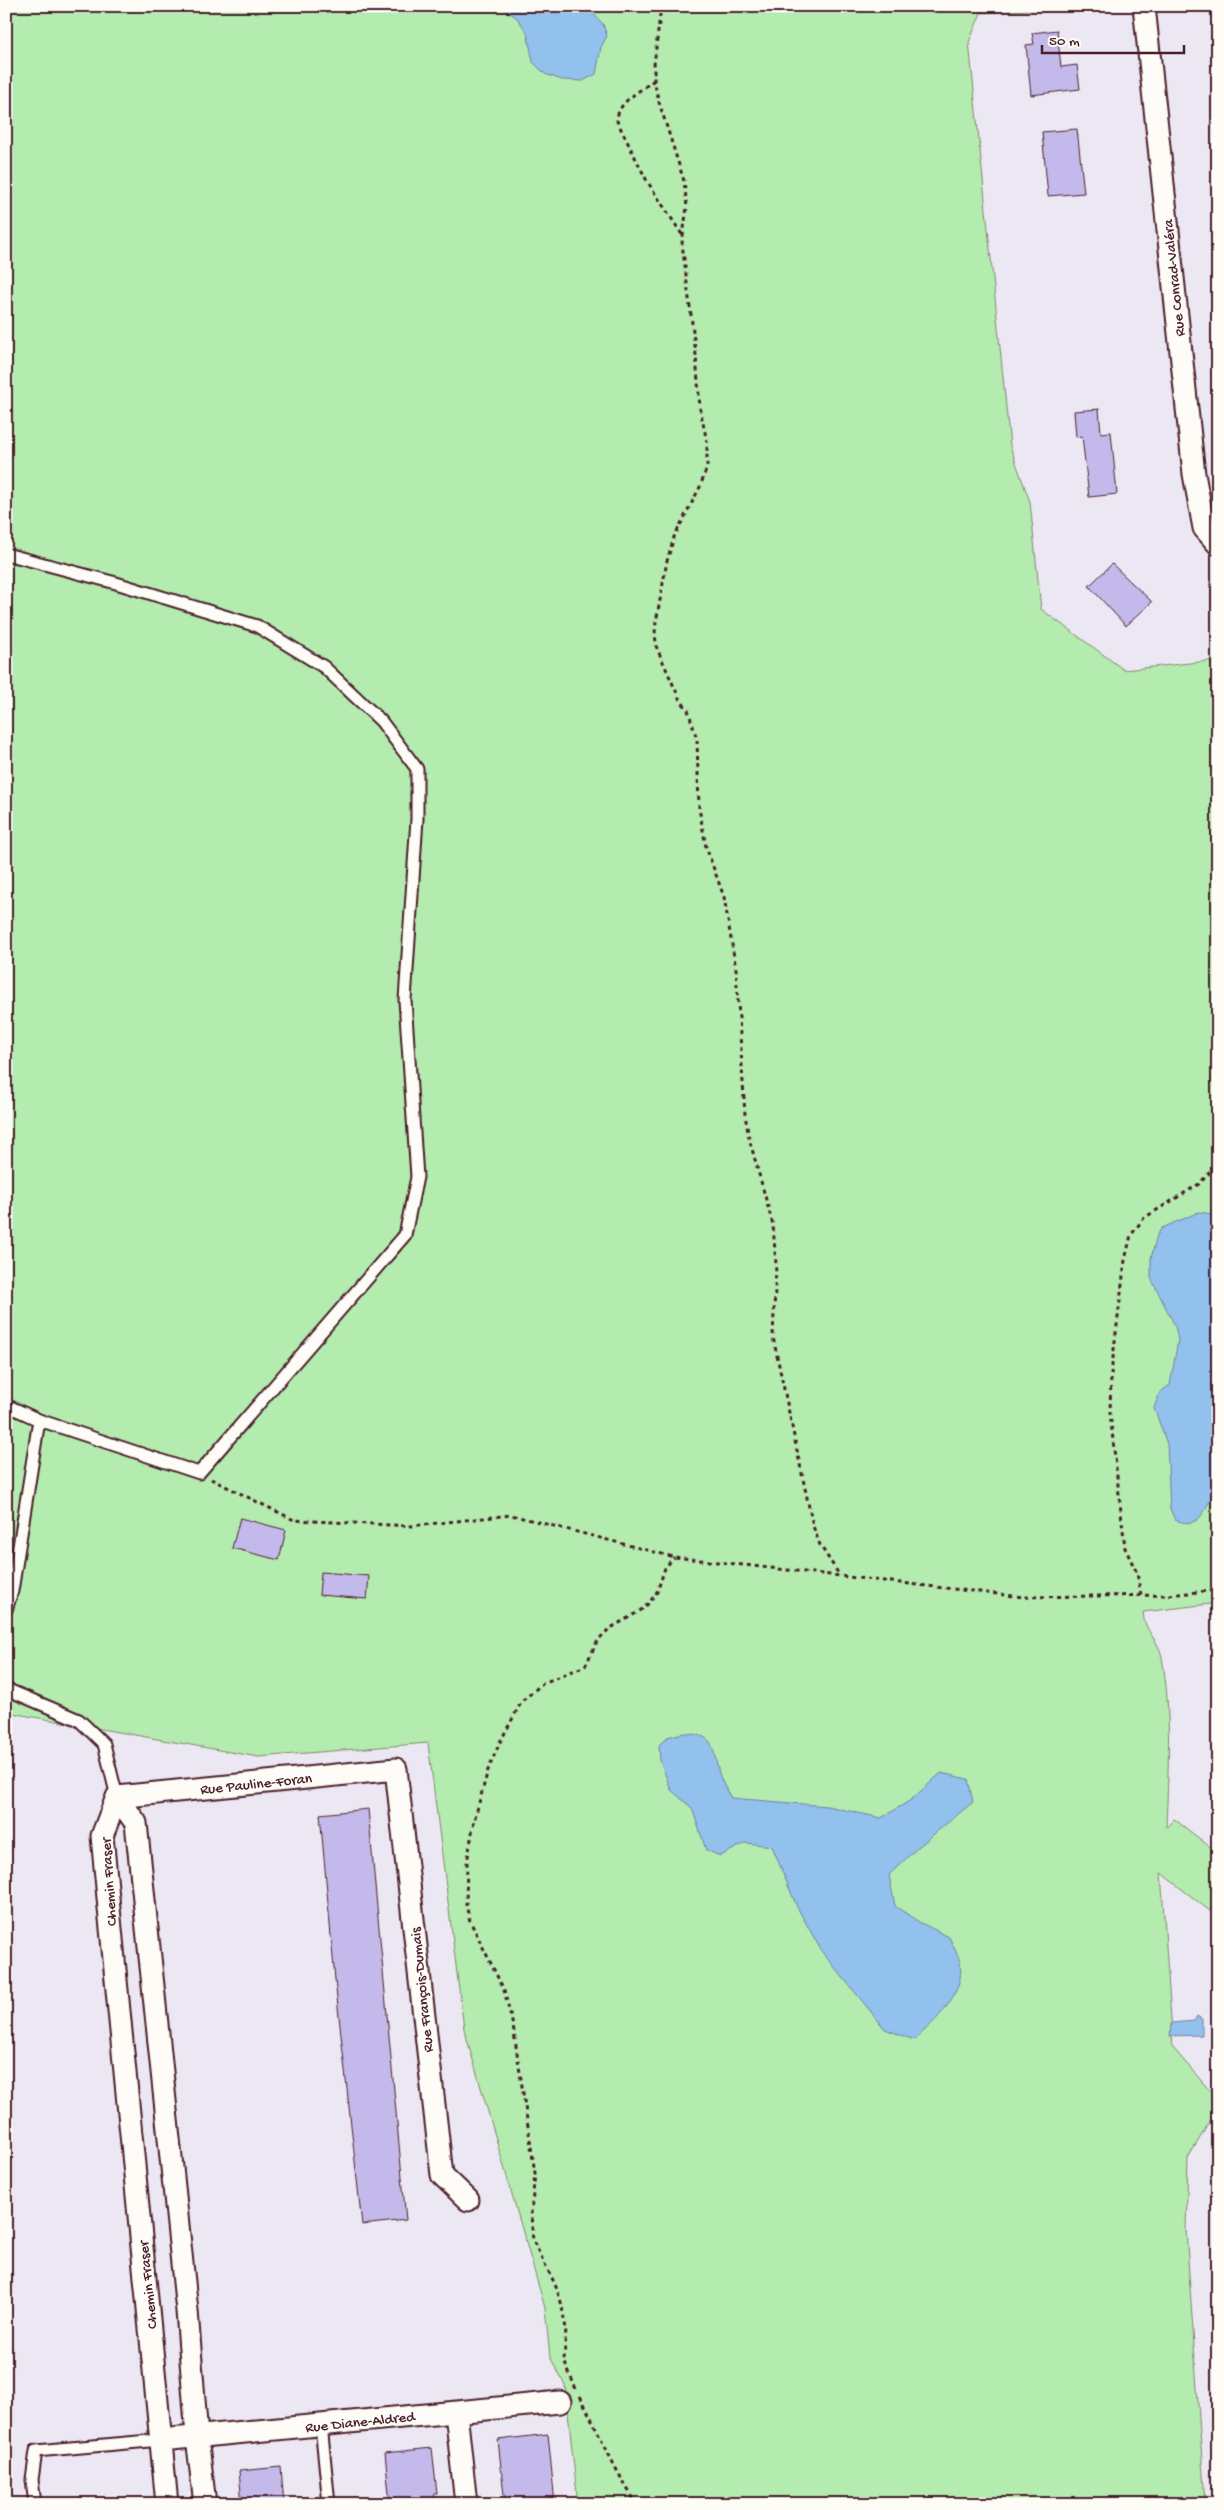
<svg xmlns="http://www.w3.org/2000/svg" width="1224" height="2510" viewBox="0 0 1224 2510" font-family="'Gochi Hand',sans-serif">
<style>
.green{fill:#b4ecaf;stroke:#7f866d}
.water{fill:#91c1ec;stroke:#75809f}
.building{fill:#c3baeb;stroke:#4a1f2b}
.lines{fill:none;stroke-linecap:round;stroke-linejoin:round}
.lane-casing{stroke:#4a1f2b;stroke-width:15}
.street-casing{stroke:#4a1f2b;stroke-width:25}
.path{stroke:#4a1f2b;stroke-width:3;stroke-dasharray:4 4;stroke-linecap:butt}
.lane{stroke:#fdfcf7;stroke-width:11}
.street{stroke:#fdfcf7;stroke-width:21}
.labels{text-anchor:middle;stroke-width:4.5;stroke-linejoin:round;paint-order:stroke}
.street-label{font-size:15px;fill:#4a1f2b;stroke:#fdfcf7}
</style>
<rect width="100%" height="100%" fill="#ece8f3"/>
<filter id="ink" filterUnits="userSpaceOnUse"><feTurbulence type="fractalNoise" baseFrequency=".02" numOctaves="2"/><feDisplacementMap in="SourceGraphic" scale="10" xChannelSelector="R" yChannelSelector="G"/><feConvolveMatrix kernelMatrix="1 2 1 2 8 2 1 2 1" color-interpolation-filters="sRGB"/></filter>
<g filter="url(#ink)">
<path class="green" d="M6 6H1086L981 13 969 42 1010 446 1030 502 1041 609 1124 670 1218 660V1603L1143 1612C1144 1632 1159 1640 1162 1657 1172 1714 1168 1771 1166 1828L1174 1819 1218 1853V1901L1210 1911 1161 1873 1173 2048 1211 2092 1213 2116 1188 2158 1186 2230 1205 2504H578L565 2385 550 2357 545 2308 464 2029 428 1743 258 1757 6 1712Z"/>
<path class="water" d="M500 6H586L603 24 607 36 601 47 596 74 583 81 562 80 545 74 533 62 527 32 517 18Z
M1199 1212 1211 1214 1218 1226V1490C1202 1506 1205 1531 1175 1520L1170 1509 1167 1444 1154 1408 1160 1392 1170 1385 1178 1340 1175 1326 1151 1278V1258L1157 1235 1162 1228Z
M683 1733C715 1735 711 1743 718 1769 720 1779 726 1789 731 1798L827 1806 881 1818 911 1800 941 1773 968 1779 973 1802 917 1848 889 1875 895 1906 919 1922 949 1937C952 1944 958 1954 960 1962 966 1993 935 2022 914 2040L885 2029 822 1952 797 1907 772 1846 746 1843 720 1856 706 1850 692 1808 671 1790 660 1761 659 1745 667 1737Z
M1197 2016 1202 2019V2035L1170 2036 1171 2023 1194 2021Z"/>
<path class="building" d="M1057 30 1061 67 1077 65 1080 89 1031 95 1026 45 1034 44 1032 33Z
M1077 129 1084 193 1048 196 1042 132Z
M1099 409 1101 433 1111 432 1117 494 1089 497 1082 436 1076 437 1074 411Z
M1112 564 1152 602 1126 626 1089 586Z
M240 1518 286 1530 279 1560 232 1548Z
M321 1572 369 1576 367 1599 319 1595Z
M368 1809 406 2220 362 2225 335 1980 320 1814Z
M548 2434 555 2504H505L498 2440Z
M432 2448 437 2494H434L436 2504H390L385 2453Z
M281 2467 284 2504H242L239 2471Z"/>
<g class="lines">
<defs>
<path id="lane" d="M6 554 116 583 257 626 324 667 381 721 417 769V819L405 1000 417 1177 405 1235 199 1473 39 1420 6 1405
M6 1610 12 1591 39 1420
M6 1689 79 1720 104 1744 117 1797
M321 2425 329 2504
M35 2504 32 2480 36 2451 161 2440"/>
<path id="street" d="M1144 6 1194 474 1204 528 1218 544
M117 1797 396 1769 442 2175 468 2200
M117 1797 136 1823 187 2311 197 2437 205 2504
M117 1797 102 1836 167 2504
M456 2412 466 2504
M161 2440 560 2402"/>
</defs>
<use href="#lane" class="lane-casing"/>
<use href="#street" class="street-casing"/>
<path class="path" d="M661 6 654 65V80L658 99 684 181 687 207 682 243 696 355 700 409 707 442V467L700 487 674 537 667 561 655 628 656 646 679 698 688 710 697 739 699 808 706 847 724 897 736 969 745 1115 749 1138 773 1225 776 1264 773 1337 813 1526 820 1545 840 1576
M654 80C640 92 617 101 617 121L647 181 683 236
M211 1479 294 1520 411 1526 511 1515 674 1557 1023 1597 1168 1595 1218 1590
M1141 1595 1137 1573 1125 1548 1110 1413 1111 1374 1125 1260 1131 1235 1144 1218 1199 1184 1210 1172 1218 1151
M576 2389 564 2361 566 2329 561 2302 555 2284 533 2241 531 2214 535 2173 513 2026 504 1990 470 1921 466 1905 467 1863 474 1821 488 1770 500 1742 522 1701 543 1683 585 1666 598 1640 609 1629 640 1611 649 1603 657 1592 665 1568 674 1557
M580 2396C599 2432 614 2470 637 2504"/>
<use href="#lane" class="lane"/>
<use href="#street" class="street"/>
</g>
</g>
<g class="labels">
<g class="street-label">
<text transform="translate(1173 278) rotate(-96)" y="5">Rue Conrad-Valéra</text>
<text transform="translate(256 1783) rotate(-6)" y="5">Rue Pauline-Foran</text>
<text transform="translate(108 1882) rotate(-94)" y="5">Chemin Fraser</text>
<text transform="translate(421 1990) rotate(-96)" y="5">Rue François-Dumais</text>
<text transform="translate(147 2285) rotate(-96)" y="5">Chemin Fraser</text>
<text transform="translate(360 2421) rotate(-6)" y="5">Rue Diane-Aldred</text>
</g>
</g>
<rect width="1224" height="2510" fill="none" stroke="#fdfcf7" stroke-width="25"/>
<rect x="12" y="12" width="1199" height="2485" fill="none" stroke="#4a1f2b" stroke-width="2" filter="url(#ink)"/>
<path d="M1042 45v8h142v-8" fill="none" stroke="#4a1f2b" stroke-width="2.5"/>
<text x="1049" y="45" font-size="15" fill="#4a1f2b" stroke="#fdfcf7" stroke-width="4" paint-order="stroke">50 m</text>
</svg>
